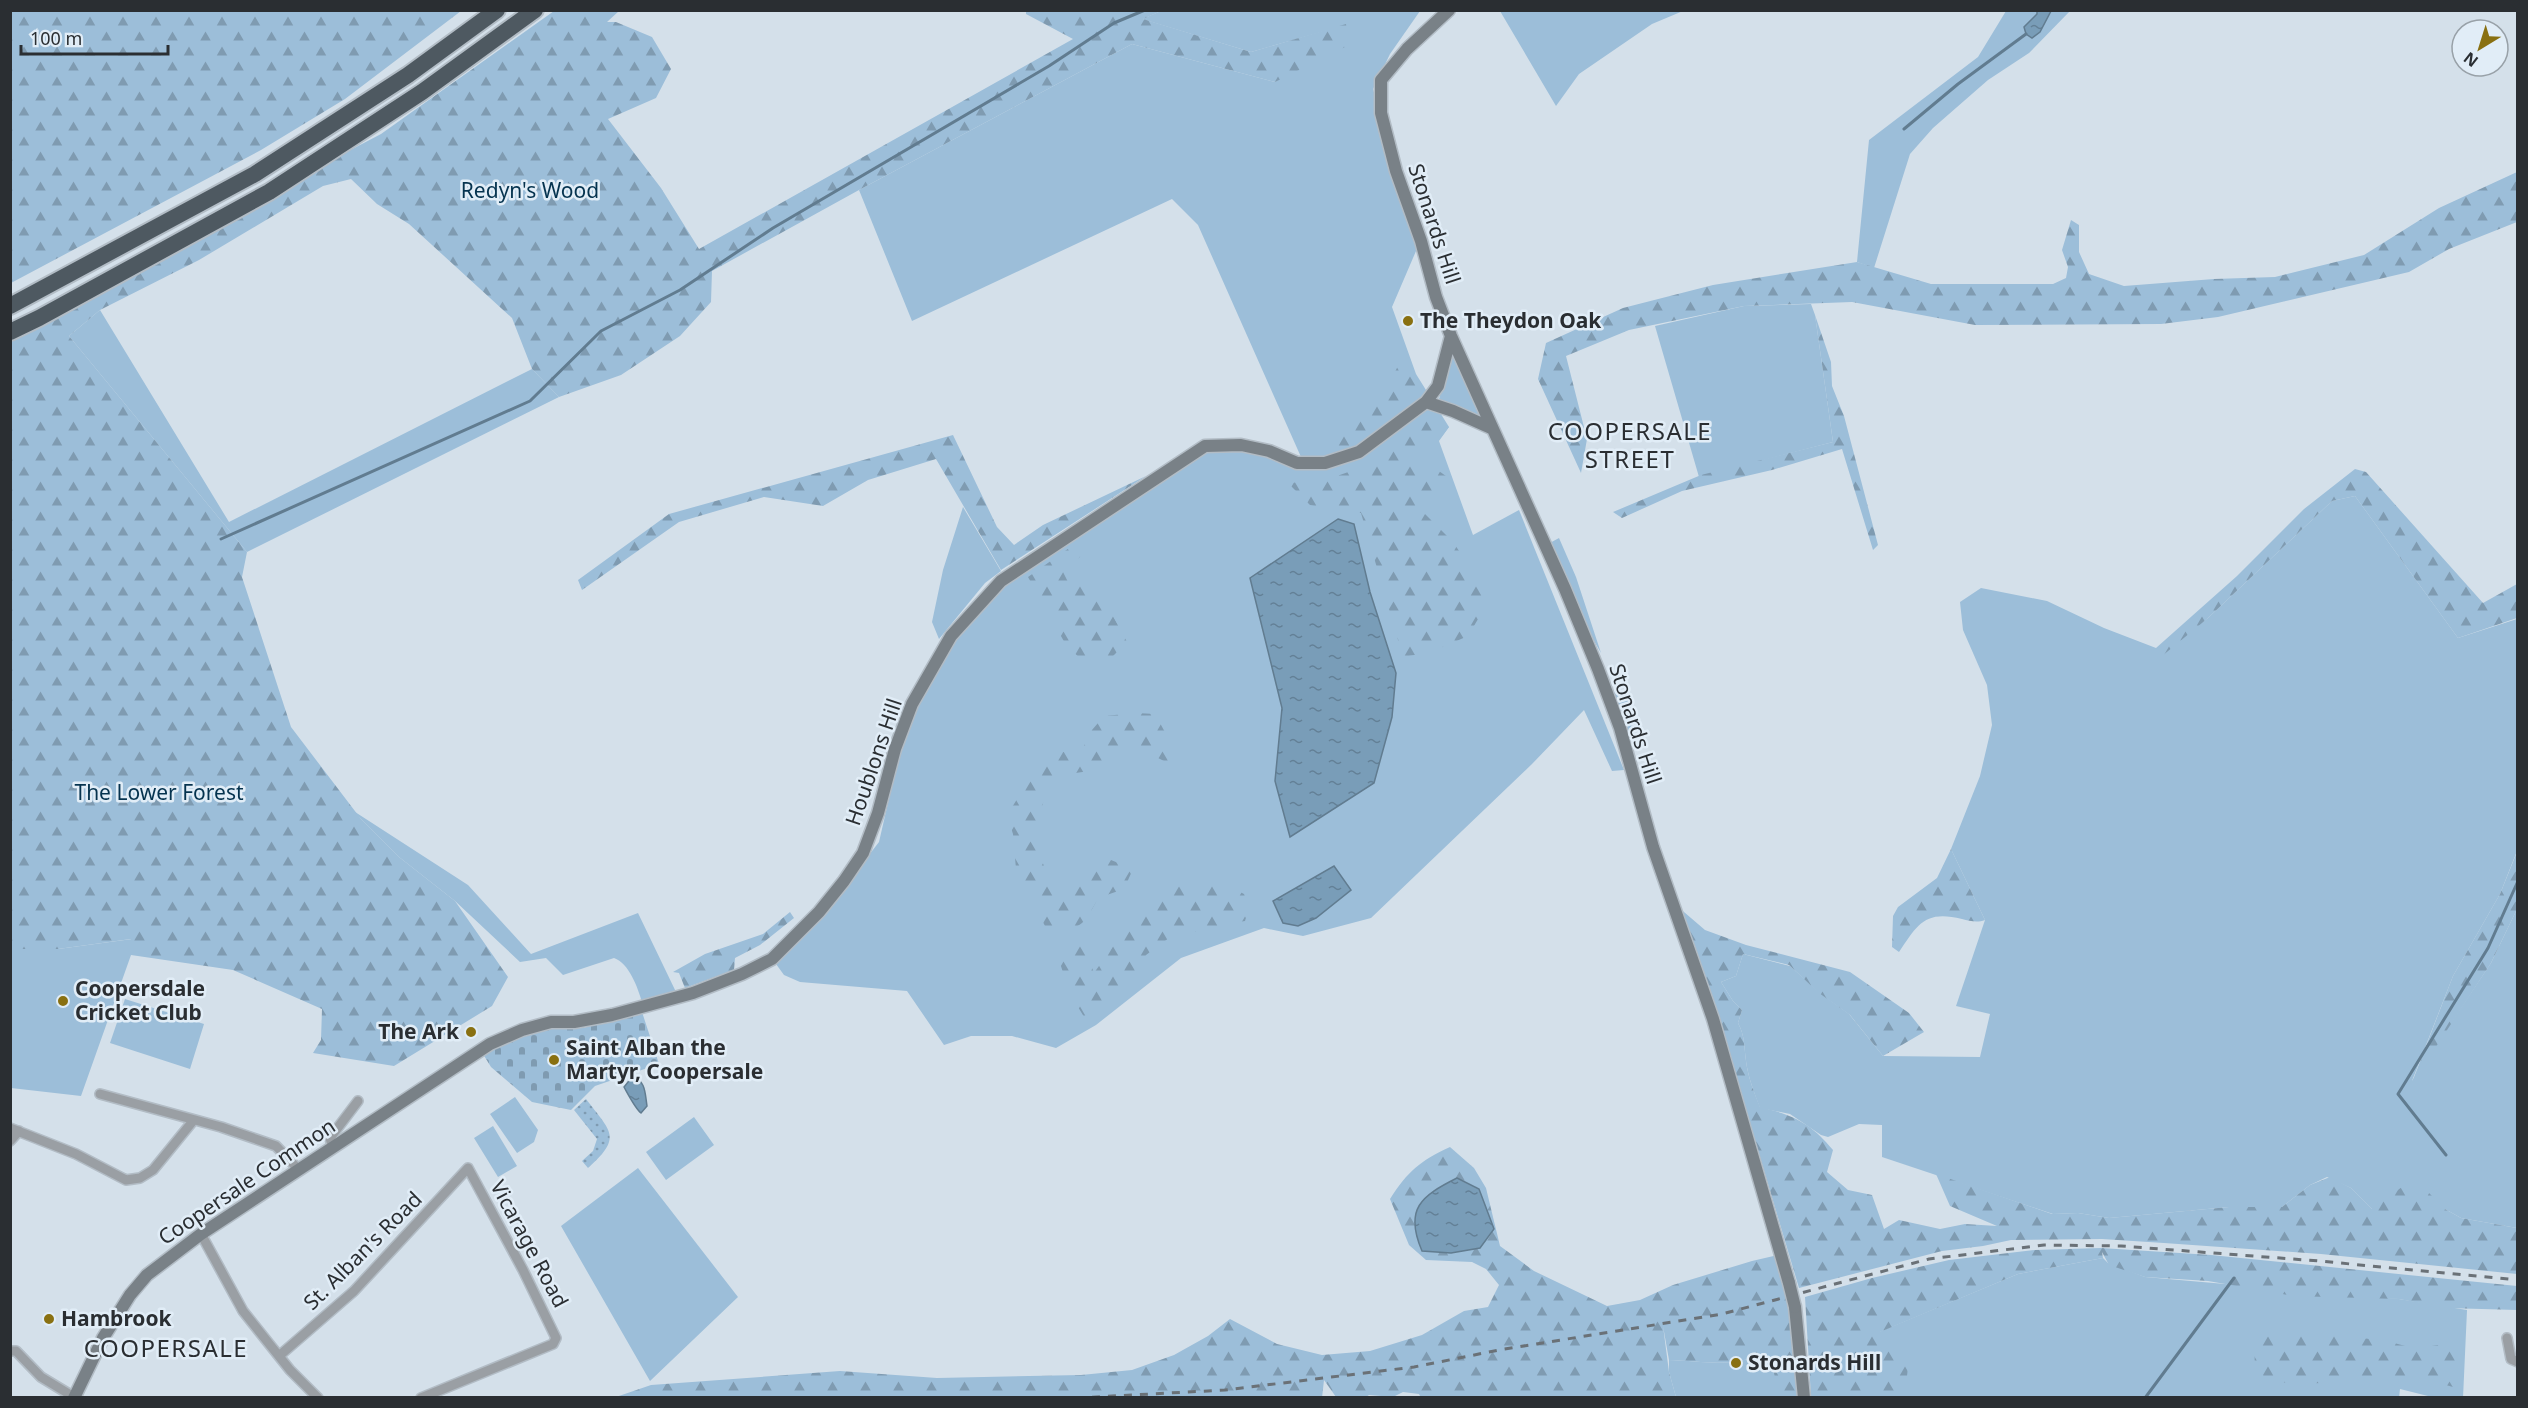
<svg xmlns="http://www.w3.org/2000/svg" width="2528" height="1408" viewBox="0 0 2528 1408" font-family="'Noto Sans',sans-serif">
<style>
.grass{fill:#9cbed9}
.forest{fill:url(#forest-firs)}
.cemetery{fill:url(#cemetery-stones)}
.garden{fill:url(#garden-dots)}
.water{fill:url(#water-ripples);stroke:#617c90;stroke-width:1.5}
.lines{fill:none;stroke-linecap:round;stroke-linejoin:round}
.stream{stroke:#617c90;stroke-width:3}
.street-casing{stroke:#b2bcc5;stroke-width:12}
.secondary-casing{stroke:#b2bcc5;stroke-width:15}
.highway-casing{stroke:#b2bcc5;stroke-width:20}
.street{stroke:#9a9fa4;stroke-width:9}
.secondary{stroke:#798187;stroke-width:12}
.highway{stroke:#4e5961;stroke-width:16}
.rail{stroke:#6a7177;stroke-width:3;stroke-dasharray:8 8;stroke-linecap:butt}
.secondary-bridge-casing{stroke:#b2bcc5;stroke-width:15;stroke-linecap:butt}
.secondary-bridge{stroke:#798187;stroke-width:12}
.poi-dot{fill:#897011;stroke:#e1edf7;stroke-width:2}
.labels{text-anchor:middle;stroke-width:5;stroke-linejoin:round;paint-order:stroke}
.park-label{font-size:21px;fill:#05334f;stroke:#e1edf7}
.street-label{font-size:21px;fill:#2a2e32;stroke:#e1edf7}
.poi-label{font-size:21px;font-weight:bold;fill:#2a2e32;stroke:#e1edf7;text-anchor:start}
.quarter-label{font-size:24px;letter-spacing:1.5px;fill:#2a2e32;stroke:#e1edf7}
</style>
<defs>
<pattern id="forest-firs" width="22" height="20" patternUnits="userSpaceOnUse" patternTransform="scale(1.5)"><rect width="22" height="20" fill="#9cbed9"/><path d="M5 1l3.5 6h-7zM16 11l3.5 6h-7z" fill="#7f9bb1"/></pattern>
<pattern id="cemetery-stones" width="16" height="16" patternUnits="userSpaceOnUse" patternTransform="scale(1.5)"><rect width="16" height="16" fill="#9cbed9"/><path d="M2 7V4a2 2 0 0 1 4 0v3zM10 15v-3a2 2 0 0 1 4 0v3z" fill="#7f9bb1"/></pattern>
<pattern id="garden-dots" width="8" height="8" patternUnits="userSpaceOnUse" patternTransform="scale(1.5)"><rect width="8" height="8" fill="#9cbed9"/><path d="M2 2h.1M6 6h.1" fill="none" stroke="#7f9bb1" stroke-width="1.8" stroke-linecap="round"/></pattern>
<pattern id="water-ripples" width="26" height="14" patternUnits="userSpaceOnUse" patternTransform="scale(1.5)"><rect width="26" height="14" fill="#799db8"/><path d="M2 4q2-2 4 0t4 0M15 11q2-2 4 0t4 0" fill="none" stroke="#638096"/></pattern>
</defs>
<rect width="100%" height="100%" fill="#d4e0ea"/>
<path class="grass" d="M1161 11H1420L1390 54 1373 89 1419 244 1392 307 1416 374 1449 427 1439 441 1473 535 1519 510 1624 770 1612 771 1584 710 1532 764 1371 918 1303 936 1264 928 1181 958 1096 1025 1056 1048 1012 1036H971L944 1045 907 991 800 982 784 975 776 964 818 921 879 842 896 768 913 717 947 643 986 597 1204 451C1239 446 1269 456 1302 467L1301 457 1198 225 1172 199 912 321 859 190 1132 44 1275 82 1346 25 1251 52 1142 19Z
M1500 11H1683L1652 24 1579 74 1556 106Z
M2006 11H2070L2029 53 1988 80 1933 128 1910 154 1874 268 1857 262 1869 140 1978 57Z
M1811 304 1815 315 1833 442 1699 477 1655 326 1744 306Z
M100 310 229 522 532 369 559 397 247 552 69 336Z
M1453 350 1468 390 1483 421 1442 403 1439 399Z
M2355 496 2458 638 2517 619V851L2500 894 2453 976 2412 1081 2491 963 2517 909V1228L2461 1218 2445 1209H2372L2351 1188 2327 1177 2310 1185 2282 1207H2229L2109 1218 2078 1213 2053 1214 1882 1157V1125L1859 1124 1828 1137 1821 1135 1790 1114 1760 1108C1754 1092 1748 1077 1746 1061 1744 1046 1745 1036 1738 1023L1742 1010 1733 1001 1721 982 1736 976 1743 954 1790 966 1820 993 1849 1014 1883 1056 1980 1057 1990 1014 1956 1006 1985 920 1951 849 1980 776 1992 725 1987 685 1963 630 1960 602 1981 588 2047 601 2104 628 2156 648V656L2208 618 2332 501Z
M963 507 1001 571 985 583 939 639 932 622 943 570Z
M1559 538 1576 577 1601 653 1582 620 1548 544Z
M1613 691 1624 693 1633 697 1630 749Z
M352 810 468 885 531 954 638 913 676 992 642 1002C638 988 629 963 614 958L563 975 546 958 520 962 455 901 399 857Z
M132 939 131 955 81 1096 11 1088V949H58Z
M125 999 204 1024 190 1069 110 1043Z
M515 1097 538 1130 534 1142 517 1153 490 1114Z
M694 1117 714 1145 666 1180 646 1152Z
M493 1126 517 1166 498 1177 474 1138Z
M638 1168 738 1297 650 1381 561 1226Z
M2103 1258 2108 1263 2145 1277 2399 1299 2467 1310 2463 1398 2432 1397 2400 1389 2399 1398 1905 1397 1879 1332 2018 1274Z
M1763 1354 1800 1397H1676L1669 1372V1360C1704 1361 1729 1368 1763 1354Z"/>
<path class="forest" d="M11 10H461V11L345 99 261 150 11 283Z
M554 11H619L607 22H616L652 37 671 69 656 98 608 119 661 188 699 249 1073 39 1026 14V11H1161L1143 19 1251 52 1346 24 1349 45 1275 82 1132 44 859 190 712 271 711 302 680 336 621 375 559 397 532 369 512 318 409 224 377 204 351 179 323 186 199 260 100 310 69 336 247 552 242 577 291 727 361 819 399 857 455 901 508 977 492 1006 394 1066 313 1053 321 1040 322 1009 233 970 131 955V939L58 949H11V328L381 134Z
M2517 172V222L2449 249 2409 272 2218 317 2161 324 1975 325 1852 302 1744 306 1629 330 1566 356 1587 439 1581 473 1538 379 1546 343 1623 308 1713 285 1857 262 1931 284H2053L2066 278 2068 267 2062 250 2071 220 2079 225V252L2089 274 2124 286 2214 279 2275 277 2364 255 2439 208Z
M1815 315 1831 362 1832 386 1844 416 1878 545 1873 550 1842 449 1772 470 1682 491 1622 518 1613 512 1701 475 1833 442Z
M1407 365C1419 377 1423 390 1415 405L1345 453 1338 452 1333 445V435L1385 391 1398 366Z
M1428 418 1449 427 1439 440 1418 452 1416 471 1432 466 1450 479 1453 485 1423 512 1453 542 1484 588 1481 614 1468 636 1431 652 1403 657 1361 513 1342 512 1310 505 1289 484 1308 479 1337 476 1368 465 1395 437Z
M953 435 997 527 1014 545 1043 525 1146 476 1001 570 936 459 868 480 823 506 764 497 679 522 582 590 578 580 669 514Z
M2355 469 2366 472 2483 603 2517 584V618L2458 638 2355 496 2332 501 2208 618 2156 661V648L2237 576 2304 509Z
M1082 539 1092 544 1077 560 1062 570 1068 582 1091 589 1112 614 1127 642 1110 659 1084 662 1066 645 1028 577Z
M1136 713 1155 714 1166 734 1170 764 1148 753 1140 745 1125 744 1096 770 1055 776 1045 796 1033 837 1047 874 1056 887 1070 898 1096 866 1111 860 1133 869 1124 889 1098 898C1082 929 1081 929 1046 928L1016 869 1013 834 1007 815 1040 763 1058 753 1083 748 1092 730 1104 716Z
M1951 849 1985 920C1977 923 1970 921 1962 919 1925 910 1918 924 1899 952L1892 947 1893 916 1898 907 1937 878Z
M2517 852V909L2491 963 2411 1085 2453 976 2500 894Z
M1219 881 1244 894 1249 907 1245 921 1225 924 1202 932H1177L1146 955 1140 966 1086 1020 1070 994 1059 960 1063 943H1093L1085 949 1094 973 1143 904 1183 884Z
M1677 906 1705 930 1746 945 1850 972 1909 1013 1924 1032 1883 1056 1850 1015 1819 993 1789 965 1743 954 1736 976 1721 982 1733 1001 1742 1010 1738 1023C1745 1036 1744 1046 1746 1061 1748 1077 1754 1092 1760 1107 1793 1115 1811 1123 1833 1150L1827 1172 1848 1190 1872 1195 1884 1229 1899 1220 1940 1229 1965 1224 1997 1226 1950 1206 1936 1174 2052 1214 2078 1213 2109 1218 2229 1207H2282L2310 1185 2330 1177 2351 1188 2372 1209 2406 1184 2423 1187 2445 1209 2461 1218 2517 1228V1274L2321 1254 2164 1243 2102 1239 2011 1240 1983 1246 1942 1251 1799 1288 1746 1110Z
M790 912 794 918 760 945 735 958 734 970 685 988 679 973 673 972 705 954 763 934Z
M1450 1147 1474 1168 1486 1188 1500 1246 1534 1271 1607 1306 1640 1300 1673 1285 1752 1261 1782 1254 1791 1296 1800 1398 1779 1397 1774 1373 1763 1354C1729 1368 1704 1361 1669 1360L1663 1326 1669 1372 1676 1397 1421 1398 1419 1394 1403 1392 1393 1397 1369 1395 1366 1397H1336L1324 1380 1322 1398H613L651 1385 840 1371 937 1378 1081 1375 1132 1370 1174 1355 1208 1336 1230 1319 1277 1344 1322 1355 1370 1351 1422 1335 1464 1311 1488 1307 1499 1285 1486 1269 1472 1262 1426 1260 1409 1245 1390 1199C1408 1171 1420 1161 1450 1147Z
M2101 1248 2211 1255 2517 1286V1310L2446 1308 2399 1299 2293 1296 2208 1281 2145 1277 2109 1265 2102 1252 2103 1258 2018 1274 1880 1332 1898 1347 1908 1366 1905 1397H1811L1805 1297 1872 1278 1949 1260 2035 1250Z
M2327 1334 2387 1341 2416 1349 2437 1345H2456L2465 1350 2460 1375 2453 1387C2429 1380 2406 1376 2381 1377 2357 1378 2260 1398 2255 1363 2253 1351 2259 1343 2268 1336Z"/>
<path class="cemetery" d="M642 1012 659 1064 595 1086 571 1110 532 1102 491 1067 483 1054 499 1043 552 1025 583 1028Z"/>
<path class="garden" d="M586 1099C611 1132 623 1137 588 1168L582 1161 593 1151 597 1139 574 1110Z"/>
<path class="water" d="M2037 11H2051L2040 32 2032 38 2026 34 2024 27 2037 14Z
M1338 519 1354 524 1370 592 1396 673 1392 717 1374 783 1290 837 1275 781 1282 708 1250 578Z
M1334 866 1351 890 1316 918 1298 926 1283 923 1273 901Z
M632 1077C646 1080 645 1094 647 1106L641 1113C635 1108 628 1094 624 1087Z
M1457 1178 1479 1189 1494 1229 1480 1248 1451 1253 1422 1251C1404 1209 1421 1196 1457 1178Z"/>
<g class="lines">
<path class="stream" d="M1904 129 1958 84 2026 34
M221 539 530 401 601 331 680 290 773 228 1049 66 1114 23 1145 10
M2446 1155 2398 1094 2488 948 2518 881
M2145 1398 2234 1278"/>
<defs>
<path id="street" d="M100 1094 221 1127 276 1146 299 1170
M10 1128 76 1154 126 1180 140 1178 153 1170 193 1121
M10 1141 19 1131
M333 1148 330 1138 358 1101
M201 1234 243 1311 290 1370 318 1398
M2507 1338 2511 1359 2518 1362
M10 1351H16L41 1377 74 1397
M279 1356 354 1291 468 1168 523 1270 556 1338 553 1344 421 1398"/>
<path id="secondary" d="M1449 10 1407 49 1381 80V113L1396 171 1421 241 1436 297 1451 336 1565 589 1598 669 1620 728 1653 847 1713 1019 1789 1283
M1426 402 1453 411 1491 428
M1795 1307 1804 1398
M74 1398 103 1338 130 1295 147 1275 201 1234 490 1044 522 1030 551 1022H574L612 1015 693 993 742 974 772 959 819 912 844 881 863 853 878 813 895 749 912 704 951 636 1001 581 1205 446 1241 445 1269 451 1297 463H1325L1359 452 1426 402 1438 386 1451 336"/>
<path id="highway" d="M10 306 255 174 408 75 497 10
M10 332 39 318 269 192 422 92 535 10"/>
</defs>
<use href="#street" class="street-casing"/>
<use href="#secondary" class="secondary-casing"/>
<use href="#highway" class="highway-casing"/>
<use href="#street" class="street"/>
<use href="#secondary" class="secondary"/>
<use href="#highway" class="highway"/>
<path class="rail" d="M1076 1398 1225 1390 1414 1367 1499 1350 1722 1314 1929 1259 2044 1245 2121 1246 2319 1261 2518 1280"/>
<defs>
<path id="secondary-bridge" d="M1789 1283 1795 1307"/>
</defs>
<use href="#secondary-bridge" class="secondary-bridge-casing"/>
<use href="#secondary-bridge" class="secondary-bridge"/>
</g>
<g class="poi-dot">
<circle cx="1408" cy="321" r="6"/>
<circle cx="63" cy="1001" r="6"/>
<circle cx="471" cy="1032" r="6"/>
<circle cx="554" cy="1060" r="6"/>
<circle cx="49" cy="1319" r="6"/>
<circle cx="1736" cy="1363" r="6"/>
</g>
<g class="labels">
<g class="park-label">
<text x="530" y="198">Redyn's Wood</text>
<text x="159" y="800">The Lower Forest</text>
</g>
<g class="street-label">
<text transform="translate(1434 224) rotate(72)" y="7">Stonards Hill</text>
<text transform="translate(1635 724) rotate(72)" y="7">Stonards Hill</text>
<text transform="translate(874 762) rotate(-71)" y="7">Houblons Hill</text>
<text transform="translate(247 1182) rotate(-34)" y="7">Coopersale Common</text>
<text transform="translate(529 1244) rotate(62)" y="7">Vicarage Road</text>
<text transform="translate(363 1251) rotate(-45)" y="7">St. Alban's Road</text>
</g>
<g class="poi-label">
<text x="1420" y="328">The Theydon Oak</text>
<text x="75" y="996">Coopersdale<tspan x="75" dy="24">Cricket Club</tspan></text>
<text x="459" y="1039" text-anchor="end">The Ark</text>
<text x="566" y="1055">Saint Alban the<tspan x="566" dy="24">Martyr, Coopersale</tspan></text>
<text x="61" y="1326">Hambrook</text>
<text x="1748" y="1370">Stonards Hill</text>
</g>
<g class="quarter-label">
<text x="1630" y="440">COOPERSALE<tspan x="1630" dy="28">STREET</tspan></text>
<text x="166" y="1357">COOPERSALE</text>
</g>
</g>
<rect width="2528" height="1408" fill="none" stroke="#2a2e32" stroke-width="24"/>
<g transform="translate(2480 48) rotate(218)"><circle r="28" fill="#e1edf7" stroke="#98a1a8" stroke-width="1.5"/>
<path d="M0-4.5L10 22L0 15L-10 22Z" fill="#897011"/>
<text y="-9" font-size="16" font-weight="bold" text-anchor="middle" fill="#2a2e32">N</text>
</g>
<path d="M21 45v9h147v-9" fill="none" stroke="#2a2e32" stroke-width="3"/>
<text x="30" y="45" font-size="18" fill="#2a2e32" stroke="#e1edf7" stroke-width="4.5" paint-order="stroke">100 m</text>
</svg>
